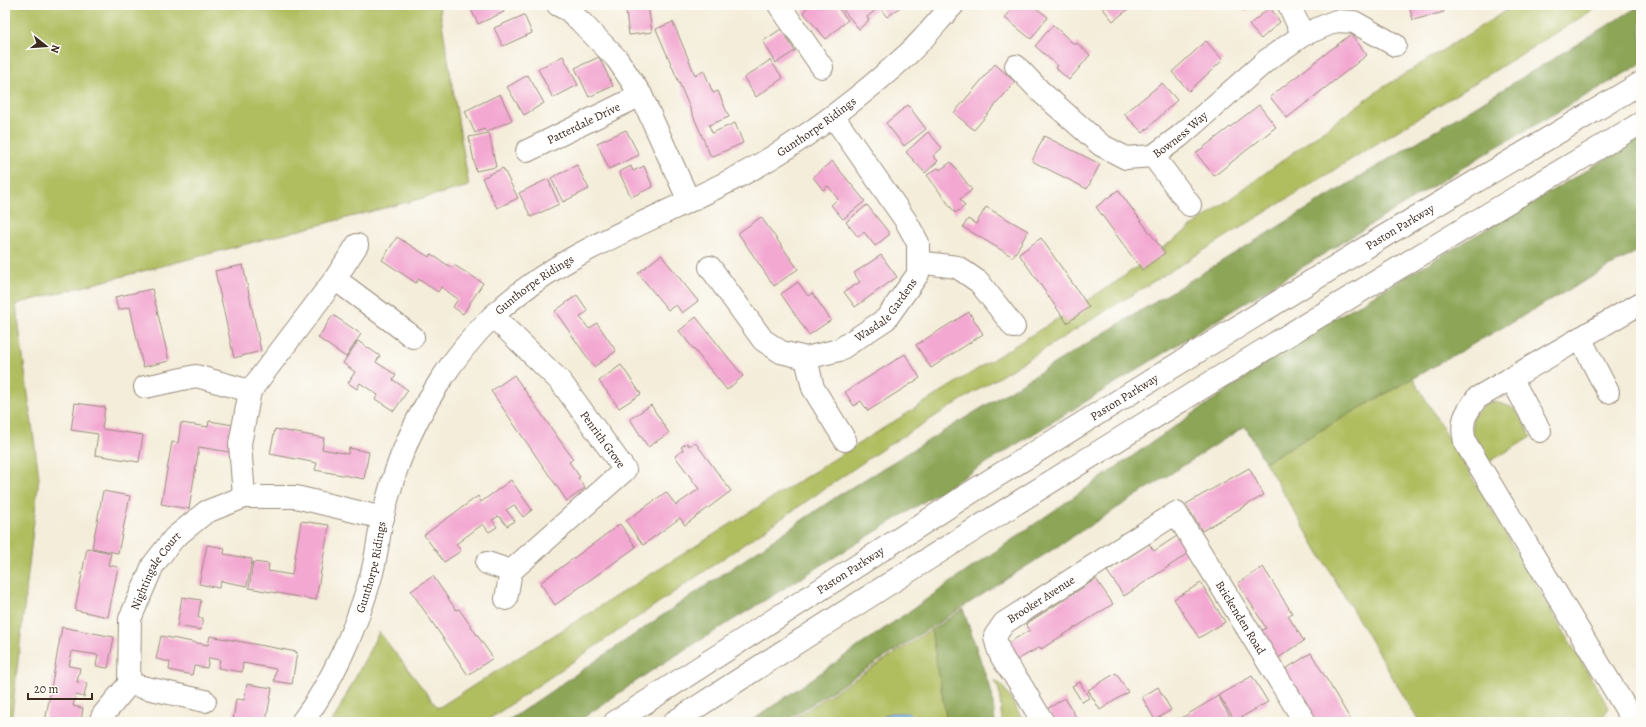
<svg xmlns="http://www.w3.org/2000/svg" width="1646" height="727" viewBox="0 0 1646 727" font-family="Alegreya,serif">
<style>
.green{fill:#b1be60;stroke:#76743f}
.forest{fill:#8ca556;stroke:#64683a}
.water{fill:#7ab8ed;stroke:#5a7186}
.building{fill:#f3a8d1}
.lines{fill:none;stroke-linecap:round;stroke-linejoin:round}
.minor-casing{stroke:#988c7c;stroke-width:24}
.highway-casing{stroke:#988c7c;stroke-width:24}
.minor{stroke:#fff;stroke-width:22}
.highway{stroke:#fff;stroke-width:22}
.labels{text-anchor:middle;stroke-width:3;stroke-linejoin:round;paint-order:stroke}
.street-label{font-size:12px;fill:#3b2a1e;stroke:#fdfcf7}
</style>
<rect width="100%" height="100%" fill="#fdfcf7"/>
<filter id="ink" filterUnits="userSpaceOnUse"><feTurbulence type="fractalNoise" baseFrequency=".025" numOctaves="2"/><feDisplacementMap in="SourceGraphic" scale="8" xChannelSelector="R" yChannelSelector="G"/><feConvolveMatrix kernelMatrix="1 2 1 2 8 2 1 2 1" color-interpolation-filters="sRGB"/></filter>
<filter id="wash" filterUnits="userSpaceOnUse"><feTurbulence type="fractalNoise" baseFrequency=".012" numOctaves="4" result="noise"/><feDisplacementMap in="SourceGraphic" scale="16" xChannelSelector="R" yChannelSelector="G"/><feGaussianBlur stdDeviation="0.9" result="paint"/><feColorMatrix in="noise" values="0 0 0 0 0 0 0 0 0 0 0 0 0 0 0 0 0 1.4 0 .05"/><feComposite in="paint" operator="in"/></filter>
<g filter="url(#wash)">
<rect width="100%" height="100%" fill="#f4edda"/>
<path class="green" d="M5 5H439L469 186 16 304 39 477 11 722H5Z
M1515 5H1601L884 448 485 722H331L336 715 379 632 438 708 1116 282 1379 90Z
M1413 378 1609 708 1599 722H1419L1265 462Z
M1493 402C1520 406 1519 415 1531 437L1489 462 1472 433 1473 416 1487 403Z
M931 630 947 722H788Z
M994 680 1003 686 1024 722H1002L999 690Z"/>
<path class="forest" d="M1641 5V64L1493 149 654 669 577 722H506L839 495Z
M1641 138V249L1265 462 1245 426 784 722H750L1305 336Z
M963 609 992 694 995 722H947L931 630Z"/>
<path class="water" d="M890 713H908L917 722H875Z"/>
<g id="blocks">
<path class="building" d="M469 5H501L504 12 478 24Z
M625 5H648L652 32 629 35Z
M810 5H836L848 20 826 39 803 12Z
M839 5H873L877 9 867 17 869 20 859 29Z
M877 5H903L887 17Z
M1015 5H1032L1048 17 1031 39 1005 18Z
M1100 5H1134L1113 21Z
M1240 5H1252L1245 11Z
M1409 5H1442L1444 12 1413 20Z
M1270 7 1280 22 1261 39 1249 25Z
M524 15 532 33 503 46 494 28Z
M673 22 695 75 704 71 713 93 718 91 729 117 709 125 712 133 735 123 743 143 711 157 656 29Z
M1053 25 1075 45 1077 43 1090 55 1069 80 1056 68 1058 66 1035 46Z
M781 29 795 51 776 63 763 41Z
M1351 34 1367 55 1287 118 1270 97Z
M1206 41 1223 60 1189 91 1172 72Z
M563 56 578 85 553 98 538 69Z
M599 57 613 86 589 97 575 68Z
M770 60 783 78 756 97 744 78Z
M995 64 1015 82 974 130 954 113Z
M528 75 544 103 524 115 507 87Z
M1162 83 1177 100 1143 133 1124 114Z
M500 94 512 120 486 132 484 129 475 133 465 111Z
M908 105 926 129 904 146 886 123Z
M1259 105 1276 127 1214 176 1196 153Z
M626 130 639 155 609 169 597 143Z
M928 132 942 148 933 156 938 161 925 173 906 152Z
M489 133 496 167 476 171 469 137Z
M1044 136 1100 164 1087 189 1032 161Z
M832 161 865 201 843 219 831 205 838 199 828 186 823 190 813 177Z
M951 162 972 190 960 199 965 206 955 213 927 175 938 168 940 170Z
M577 165 589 189 563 202 551 178Z
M631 166 633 171 644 166 653 187 631 197 619 172Z
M503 168 518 198 497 208 482 178Z
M548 179 559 204 531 217 519 193Z
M1118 190 1165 253 1142 270 1096 207Z
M867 205 890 234 875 246 864 232 858 237 846 222Z
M986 207 1028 231 1013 257 963 227 968 219 976 224Z
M761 217 798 269 774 286 738 233Z
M397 237 429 257 431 254 452 268 454 265 483 283 463 314 453 307 458 299 441 287 438 292 418 279 416 283 382 260Z
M1041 238 1089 307 1067 323 1019 254Z
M661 255 698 301 682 313 676 305 668 310 638 273Z
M881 255 897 277 855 307 844 292 860 282 854 273Z
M243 265 261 351 234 358 215 271Z
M798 282 808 296 812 293 831 320 809 335 781 294Z
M152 289 169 361 143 367 130 307 118 310 115 297Z
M577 295 588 311 580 317 589 329 597 323 616 351 594 367 555 311Z
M969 312 983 334 931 368 916 345Z
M333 315 361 334 346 357 318 338Z
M696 317 743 376 727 390 679 331Z
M358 341 380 356 376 362 396 375 393 380 408 390 394 411 375 399 378 395 360 383 357 389 348 383 355 372 343 363Z
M905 354 920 378 868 411 861 401 854 406 845 392Z
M621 365 641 394 619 408 599 381Z
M514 375 573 459 569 462 580 477 578 478 585 488 567 501 491 391Z
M75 403 105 407 102 429 143 435 139 462 95 455 98 434 71 430Z
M651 405 669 433 648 447 630 419Z
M209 421 240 426 235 453 199 447 189 509 161 504 172 442 178 443 181 423 208 427Z
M275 429 324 438 322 449 348 454 349 448 369 452 364 479 315 470 317 463 270 454Z
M695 442 731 491 685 525 680 518 643 545 626 521 666 492 676 505 699 489 675 456 683 450 681 447 687 443 689 446Z
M1249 468 1264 495 1202 531 1186 504Z
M511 480 532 510 523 517 514 505 506 510 515 521 507 526 499 516 492 520 497 527 489 532 483 524 456 544 461 551 444 562 424 535 478 496 481 502Z
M103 491 130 496 118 553 92 548Z
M301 521 329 525 316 600 249 588 253 562 269 564 268 571 292 575Z
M620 524 636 547 555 605 540 583Z
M1177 536 1189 553 1124 596 1107 571 1149 544 1154 551Z
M207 545 225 548 224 554 252 559 247 586 221 581 219 588 199 584Z
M87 548 111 553 108 565 118 567 108 617 75 610Z
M1263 567 1292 613 1288 616 1304 641 1278 658 1261 631 1266 628 1238 583Z
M433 576 456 610 459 609 493 658 468 675 411 591Z
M1096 579 1113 604 1041 649 1040 647 1015 661 1005 645 1030 630 1026 624Z
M1201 583 1225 622 1199 638 1174 599Z
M182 597 201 600 198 618H203L201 630 177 626Z
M62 627 114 637 108 668 96 666 98 655 72 651 69 666 80 668 77 682 87 683 84 697 76 695 73 706 83 708 81 722H45Z
M161 636 208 645 210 636 297 652 292 684 274 681 276 669 243 663 242 672 218 668 220 660 209 658 207 668 194 666 192 675 169 670 170 662 156 659Z
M1311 653 1352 722H1316L1284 670Z
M1116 673 1128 692 1100 710 1088 690Z
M1252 676 1268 702 1235 721 1219 695Z
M1080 682 1089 698 1082 702 1072 686Z
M247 684 272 688 266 722 233 721 236 699 244 700Z
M1158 687 1171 710 1155 720 1142 697Z
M1218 696 1233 722H1181L1180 719Z
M1065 698 1079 722H1054L1047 709Z"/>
</g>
</g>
<g filter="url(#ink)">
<use href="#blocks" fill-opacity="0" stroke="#988c7c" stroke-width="1"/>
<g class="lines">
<defs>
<g id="minor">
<path d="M558 5 568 10 580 21 617 59 641 95 689 201"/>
<path d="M779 5 822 67"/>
<path d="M1289 5 1303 35"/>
<path id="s1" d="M1016 66 1041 92 1101 145 1126 158 1153 156 1180 136 1267 60 1303 35 1336 21 1354 22 1395 45"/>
<path id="s2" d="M527 151 641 95"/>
<path d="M1153 156 1190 205"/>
<path d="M918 262 957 267 979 282 1014 327"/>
<path id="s3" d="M710 267 763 340 781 352 806 358 839 350 886 319 918 274V243L906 221 833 116"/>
<path d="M335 279 413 337"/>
<path id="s4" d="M493 316 561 382 625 470 511 571"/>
<path d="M1580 338 1608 392"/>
<path d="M806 358 813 388 845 440"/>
<path d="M1511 378 1540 431"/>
<path d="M145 387 196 376 250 391"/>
<path d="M244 497 240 444 250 391 335 279 357 245"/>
<path d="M487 563 511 571 506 599"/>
<path d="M129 684 205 701"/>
<path id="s5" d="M100 722 103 715 129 684 130 619 153 565 174 538 206 512 244 497H296L383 518"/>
<path id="s6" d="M302 722C332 683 356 628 370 580 376 561 378 540 382 520 387 499 393 477 401 457 420 407 454 354 492 317 566 244 678 214 766 161 816 131 865 93 908 54 924 39 938 21 953 5"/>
<path id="s7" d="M1043 722C1035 709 1027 695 1019 682 1007 664 999 659 995 636L1004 623 1176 513 1305 722"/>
<path d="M1634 722 1465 442C1460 421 1465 414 1477 398L1641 303"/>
</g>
<g id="highway">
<path id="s8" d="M615 722 984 484 1381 238 1641 83"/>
<path d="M674 722C992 515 1315 316 1641 123"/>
</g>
</defs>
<use href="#minor" class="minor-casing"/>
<use href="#highway" class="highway-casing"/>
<use href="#minor" class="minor"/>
<use href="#highway" class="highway"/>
</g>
</g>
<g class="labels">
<g class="street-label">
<text dy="4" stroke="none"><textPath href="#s2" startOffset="63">Patterdale Drive</textPath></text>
<text dy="4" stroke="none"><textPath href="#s6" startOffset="831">Gunthorpe Ridings</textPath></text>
<text dy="4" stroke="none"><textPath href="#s1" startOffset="206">Bowness Way</textPath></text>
<text dy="4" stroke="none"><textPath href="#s8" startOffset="928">Paston Parkway</textPath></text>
<text dy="4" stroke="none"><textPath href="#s6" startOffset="507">Gunthorpe Ridings</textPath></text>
<text dy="4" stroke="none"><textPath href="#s3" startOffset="234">Wasdale Gardens</textPath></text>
<text dy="4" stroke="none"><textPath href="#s8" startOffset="604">Paston Parkway</textPath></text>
<text dy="4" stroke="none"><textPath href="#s4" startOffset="166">Penrith Grove</textPath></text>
<text dy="4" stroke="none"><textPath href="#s6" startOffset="171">Gunthorpe Ridings</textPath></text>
<text dy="4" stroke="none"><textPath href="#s8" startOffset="280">Paston Parkway</textPath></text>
<text dy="4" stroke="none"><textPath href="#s5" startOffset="168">Nightingale Court</textPath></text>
<text dy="4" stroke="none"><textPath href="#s7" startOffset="159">Brooker Avenue</textPath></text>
<text dy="4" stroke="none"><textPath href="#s7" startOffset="442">Brickenden Road</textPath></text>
</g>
</g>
<rect width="1646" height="727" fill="none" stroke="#fdfcf7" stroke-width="20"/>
<g transform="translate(46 46) rotate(107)" stroke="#fdfcf7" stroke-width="3" paint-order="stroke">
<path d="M0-3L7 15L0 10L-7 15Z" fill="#3b2a1e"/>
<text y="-6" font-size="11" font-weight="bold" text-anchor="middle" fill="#3b2a1e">N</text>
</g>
<path d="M28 693v6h64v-6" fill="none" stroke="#3b2a1e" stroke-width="2"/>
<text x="34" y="693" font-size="12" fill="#3b2a1e" stroke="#fdfcf7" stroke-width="3" paint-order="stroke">20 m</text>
</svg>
